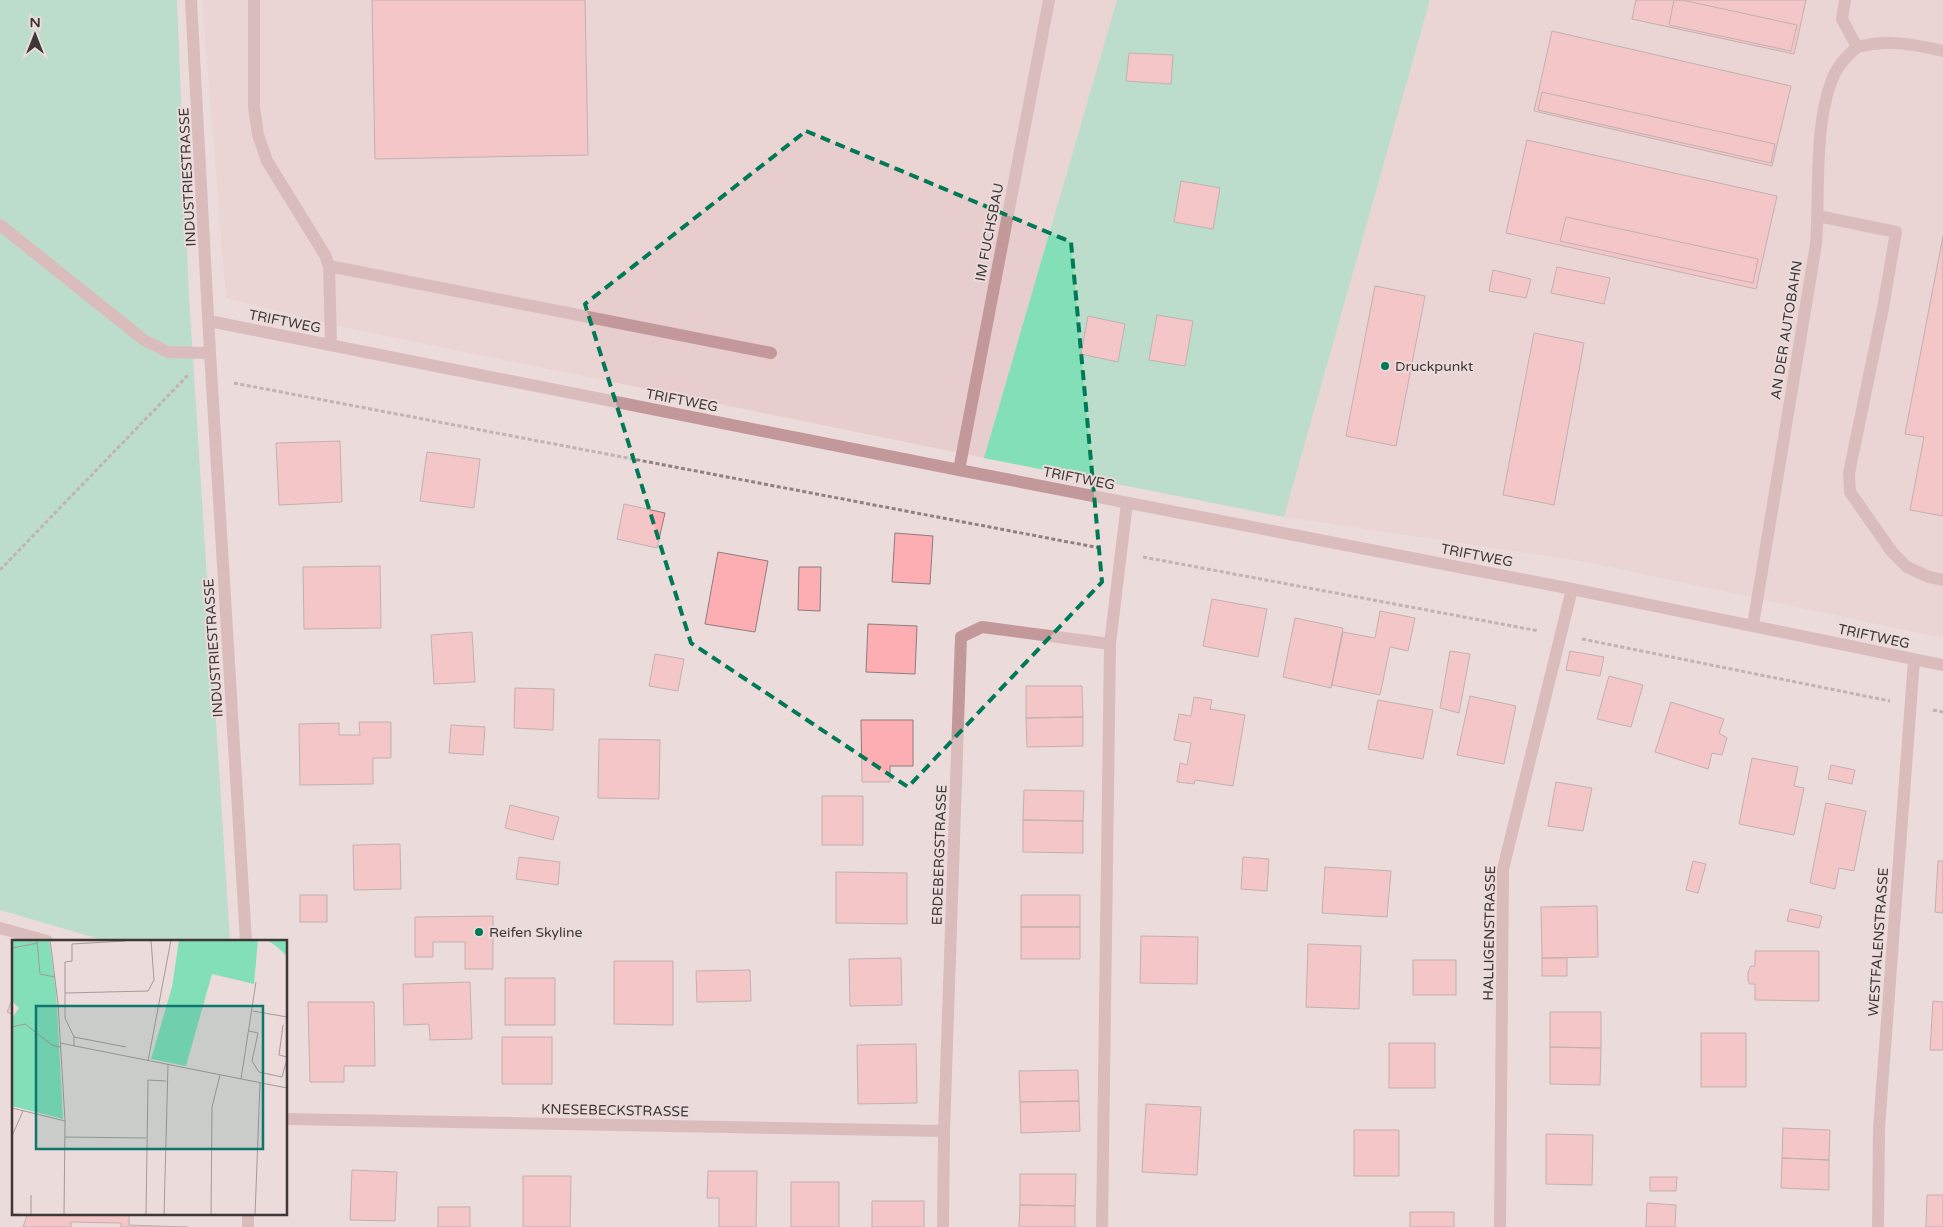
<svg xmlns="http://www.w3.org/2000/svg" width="1943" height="1227" viewBox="0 0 1943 1227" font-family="'Varela Round',sans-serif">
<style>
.built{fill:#e7cdcd}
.green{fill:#82dfb8}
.building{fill:#fcaeb2;stroke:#8d7d7d}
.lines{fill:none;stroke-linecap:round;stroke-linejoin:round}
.path{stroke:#8e8282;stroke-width:3;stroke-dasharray:4 2.5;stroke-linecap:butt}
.minor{stroke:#c3989a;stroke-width:12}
.marked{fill:none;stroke:#007956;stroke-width:4;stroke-dasharray:10 6;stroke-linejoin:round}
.poi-dot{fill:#007956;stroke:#ecdbdb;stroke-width:2}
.labels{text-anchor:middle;stroke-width:4;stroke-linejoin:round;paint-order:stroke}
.street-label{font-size:14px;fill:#3e3737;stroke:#ecdbdb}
.poi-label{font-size:14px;fill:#3e3737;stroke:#ecdbdb;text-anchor:start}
.inset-road{fill:none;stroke:#a69999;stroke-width:1}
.view{fill:#0f766e;fill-opacity:0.15;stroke:#0f766e;stroke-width:2.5}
.inset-edge{fill:none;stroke:#3e3737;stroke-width:2.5}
</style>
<rect width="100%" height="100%" fill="#ecdbdb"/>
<path class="built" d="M202 0H1117L984 458 333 325 226 298Z
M1430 0H1943V638L1581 561 1284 517Z"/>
<path class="green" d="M0 0H177L189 296 230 941H106L0 910Z
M1117 0H1430L1284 517 984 458Z"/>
<path class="building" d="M372 0H585L588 155 375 159Z
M1636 0H1806L1794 54 1632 19Z
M1674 0H1682L1797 25 1791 51 1669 25Z
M1552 31 1791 86 1772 166 1534 111Z
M1129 53 1173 55 1171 84 1126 81Z
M1542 92 1775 144 1771 163 1538 110Z
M1527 140 1777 196 1756 289 1506 233Z
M1181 181 1220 188 1213 229 1174 222Z
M1566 217 1758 259 1753 283 1560 241Z
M1943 236V516L1910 510 1924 437 1905 434Z
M1557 267 1610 278 1604 304 1551 293Z
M1493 270 1531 279 1526 298 1489 291Z
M1375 286 1425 296 1396 446 1346 436Z
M1157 315 1193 321 1185 366 1149 360Z
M1088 316 1125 324 1118 362 1081 354Z
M1534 333 1584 343 1554 505 1503 495Z
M340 441 342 502 279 505 276 443Z
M427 452 480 459 474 508 420 501Z
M624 504 665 513 657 548 617 539Z
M895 533 933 536 930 584 892 582Z
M718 552 768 561 755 632 705 624Z
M380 566 381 628 304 629 303 567Z
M799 567H821L820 611 798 610Z
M1212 599 1267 609 1258 657 1203 646Z
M1380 611 1415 618 1408 651 1390 647 1380 695 1332 685 1343 632 1375 638Z
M1295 618 1343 628 1331 688 1283 677Z
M868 624 917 626 915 674 866 672Z
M472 632 475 682 434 684 431 635Z
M1450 651 1470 654 1459 713 1440 708Z
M1570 651 1604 657 1600 676 1566 670Z
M655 654 684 659 678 691 649 686Z
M1609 676 1643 685 1631 727 1597 719Z
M1026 686H1082L1083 717 1026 718Z
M515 688 554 689 553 730 514 728Z
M1470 696 1516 706 1504 764 1457 755Z
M1194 697 1212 700 1210 709 1245 715 1233 786 1195 780 1194 784 1177 782 1180 763 1187 765 1191 743 1174 740 1179 714 1191 716Z
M1378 700 1433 710 1423 759 1368 749Z
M1671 702 1724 719 1719 733 1727 738 1722 755 1712 753 1708 769 1655 752Z
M1083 717V746L1027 747 1026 718Z
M861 720H913V766H890V782H862Z
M359 722H391V758H373V784L300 785 299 724 339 723V735H360Z
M451 725 485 727 483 755 449 753Z
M599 739 660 740 659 799 598 798Z
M1752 758 1798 767 1794 786 1804 788 1794 835 1739 824Z
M1831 765 1855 770 1852 784 1828 779Z
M1556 782 1592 788 1583 831 1548 826Z
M1024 790 1084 791 1083 821 1023 820Z
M822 796H863V845H822Z
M1826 803 1866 811 1854 871 1839 868 1835 889 1810 883Z
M510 805 559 817 553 840 505 828Z
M1023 820 1083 821V853L1023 852Z
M400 844 401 889 354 890 353 845Z
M519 857 560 862 558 885 516 879Z
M1243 857 1269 859 1267 891 1241 889Z
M1693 861 1706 864 1698 893 1686 890Z
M1938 861H1943V913L1935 912Z
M1325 867 1391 871 1387 917 1322 913Z
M836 872 907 873V924L836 923Z
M300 895H327V922H300Z
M1021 895H1080V927H1021Z
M1597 906 1598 957 1542 958 1541 907Z
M1790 909 1822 916 1819 928 1787 921Z
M493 916V969H465V942H433V957H415V917Z
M1021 927H1080V959H1021Z
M1141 936 1198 937 1197 984 1140 983Z
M1308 944 1361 946 1359 1009 1306 1007Z
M1755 951H1819V1001L1755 1000V984H1750L1748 981V972L1751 966H1755Z
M901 958 902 1005 850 1006 849 959Z
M1542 958H1567V976H1542Z
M1413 960H1456V995H1413Z
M614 961H673V1025L614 1024Z
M750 970 751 1001 697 1002 696 971Z
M505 978H555V1025H505Z
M470 982 472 1039 430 1040 429 1024 404 1025 403 984Z
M14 995V1015L7 1012Z
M1933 1001 1943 1002V1050H1930Z
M308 1002H374L375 1066H344V1082H310Z
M1550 1012H1601V1048L1550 1047Z
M1701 1033H1746V1087H1701Z
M502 1037H552V1084H502Z
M1389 1043H1435V1088H1389Z
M916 1044 917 1103 858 1104 857 1045Z
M1550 1047 1601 1048 1600 1085 1550 1084Z
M1078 1070 1079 1101 1020 1102 1019 1071Z
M1079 1101 1080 1131 1021 1133 1020 1102Z
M1146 1104 1201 1107 1197 1175 1142 1172Z
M1783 1128 1830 1130 1829 1160 1782 1158Z
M1354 1130H1399V1176H1354Z
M1546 1134 1593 1135 1592 1185 1546 1184Z
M1782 1158 1829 1160V1190L1781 1188Z
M352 1170 397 1172 395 1221 350 1220Z
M708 1171H757L756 1227H719V1198H707Z
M1020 1174H1076L1075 1206 1020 1205Z
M523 1176H571L570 1227H523Z
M1650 1177H1677L1676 1191H1650Z
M791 1182H839V1227H791Z
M1927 1195H1943V1227H1926Z
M872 1201H924V1227H872Z
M1647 1203 1676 1205 1675 1227H1646Z
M1020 1205 1075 1206V1227H1019Z
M438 1207H470V1227H438Z
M1410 1212H1454V1227H1410Z
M28 1213H129V1225L188 1227H121V1223L71 1222V1227H23Z"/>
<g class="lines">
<path class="path" d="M234 383 1100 548
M1143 557 1539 631
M0 570 189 374
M1582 639 1890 701
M1933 710 1943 712"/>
<path class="minor" d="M191 0 210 353 246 941
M254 0V107L258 135 267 161 325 255 329 266 331 345
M1857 47C1887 39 1913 44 1943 51
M1818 216 1896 232 1883 308 1849 473 1850 492 1892 552 1907 567 1929 577 1943 580
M0 225 144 340 168 352 210 353
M329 266 771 353
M209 321 959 470 1572 589 1943 665
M959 470 1049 0
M1753 625 1816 244C1820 193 1813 119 1835 73 1840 63 1848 55 1857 47L1842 19 1845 0
M0 928 47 941
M286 1119 944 1131
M248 1227V1213
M943 1227 944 1131 961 637 982 627 1110 644
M1102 1227 1110 644 1127 503
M1500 1227 1503 869 1572 589
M1878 1227 1879 1128 1914 660"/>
</g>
<path d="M0 0H1943V1227H0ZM806 131 1071 242 1102 582 908 787 691 643 585 304Z" fill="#ecdbdb" fill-opacity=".55" fill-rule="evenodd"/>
<path class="marked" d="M806 131 1071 242 1102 582 908 787 691 643 585 304Z"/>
<g class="poi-dot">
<circle cx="1385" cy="366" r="5"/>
<circle cx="479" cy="932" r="5"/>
</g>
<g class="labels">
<g class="street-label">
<text transform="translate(187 177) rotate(-93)" y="5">INDUSTRIESTRASSE</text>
<text transform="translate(989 232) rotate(-79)" y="5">IM FUCHSBAU</text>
<text transform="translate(285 321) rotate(11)" y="5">TRIFTWEG</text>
<text transform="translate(1786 330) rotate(-81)" y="5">AN DER AUTOBAHN</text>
<text transform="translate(682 400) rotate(11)" y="5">TRIFTWEG</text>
<text transform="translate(1079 478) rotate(11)" y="5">TRIFTWEG</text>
<text transform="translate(1477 555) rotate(11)" y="5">TRIFTWEG</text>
<text transform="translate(1874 636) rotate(12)" y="5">TRIFTWEG</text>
<text transform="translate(213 648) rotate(-94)" y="5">INDUSTRIESTRASSE</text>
<text transform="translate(939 855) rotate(-88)" y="5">ERDEBERGSTRASSE</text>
<text transform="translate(1489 933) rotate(-89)" y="5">HALLIGENSTRASSE</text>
<text transform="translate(1878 942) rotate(-86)" y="5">WESTFALENSTRASSE</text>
<text transform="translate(615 1110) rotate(1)" y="5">KNESEBECKSTRASSE</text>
</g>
<g class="poi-label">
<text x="1395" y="371">Druckpunkt</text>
<text x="489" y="937">Reifen Skyline</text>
</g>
</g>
<g transform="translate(12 940)">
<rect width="275" height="275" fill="#ecdbdb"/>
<path d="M0 0H37L44 51 51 179 0 166V78L7 68 0 61ZM167 0H246L242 44 200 34 174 126 139 119 160 47ZM255 0H275V16L264 6Z" fill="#82dfb8"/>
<path class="inset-road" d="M25 0 28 34 43 37M38 0 46 63 53 181 52 275M0 8 26 3M53 53 136 51 142 40 139 0M241 71 275 77M271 85 267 115 275 117M0 87 13 84 40 105 48 107M237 91 246 93 240 121 247 132 270 137 275 119M62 97 114 107M48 103 275 148M62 106V97L53 78V22L60 21V4L113 1M136 121 159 0M229 139 244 42M0 168 53 181M0 196 11 171M53 197 134 198M0 274 33 275M19 275V255M134 275 136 140 154 141M152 275 156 125M199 275 200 167 208 135M243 275 248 143"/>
<path class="view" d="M24 66H251V209H24Z"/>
<rect width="275" height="275" class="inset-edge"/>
</g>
<g transform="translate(35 35)" stroke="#ecdbdb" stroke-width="4" paint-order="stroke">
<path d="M0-4L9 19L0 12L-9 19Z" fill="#3e3737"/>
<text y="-8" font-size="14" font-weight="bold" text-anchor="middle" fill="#3e3737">N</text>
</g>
</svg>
